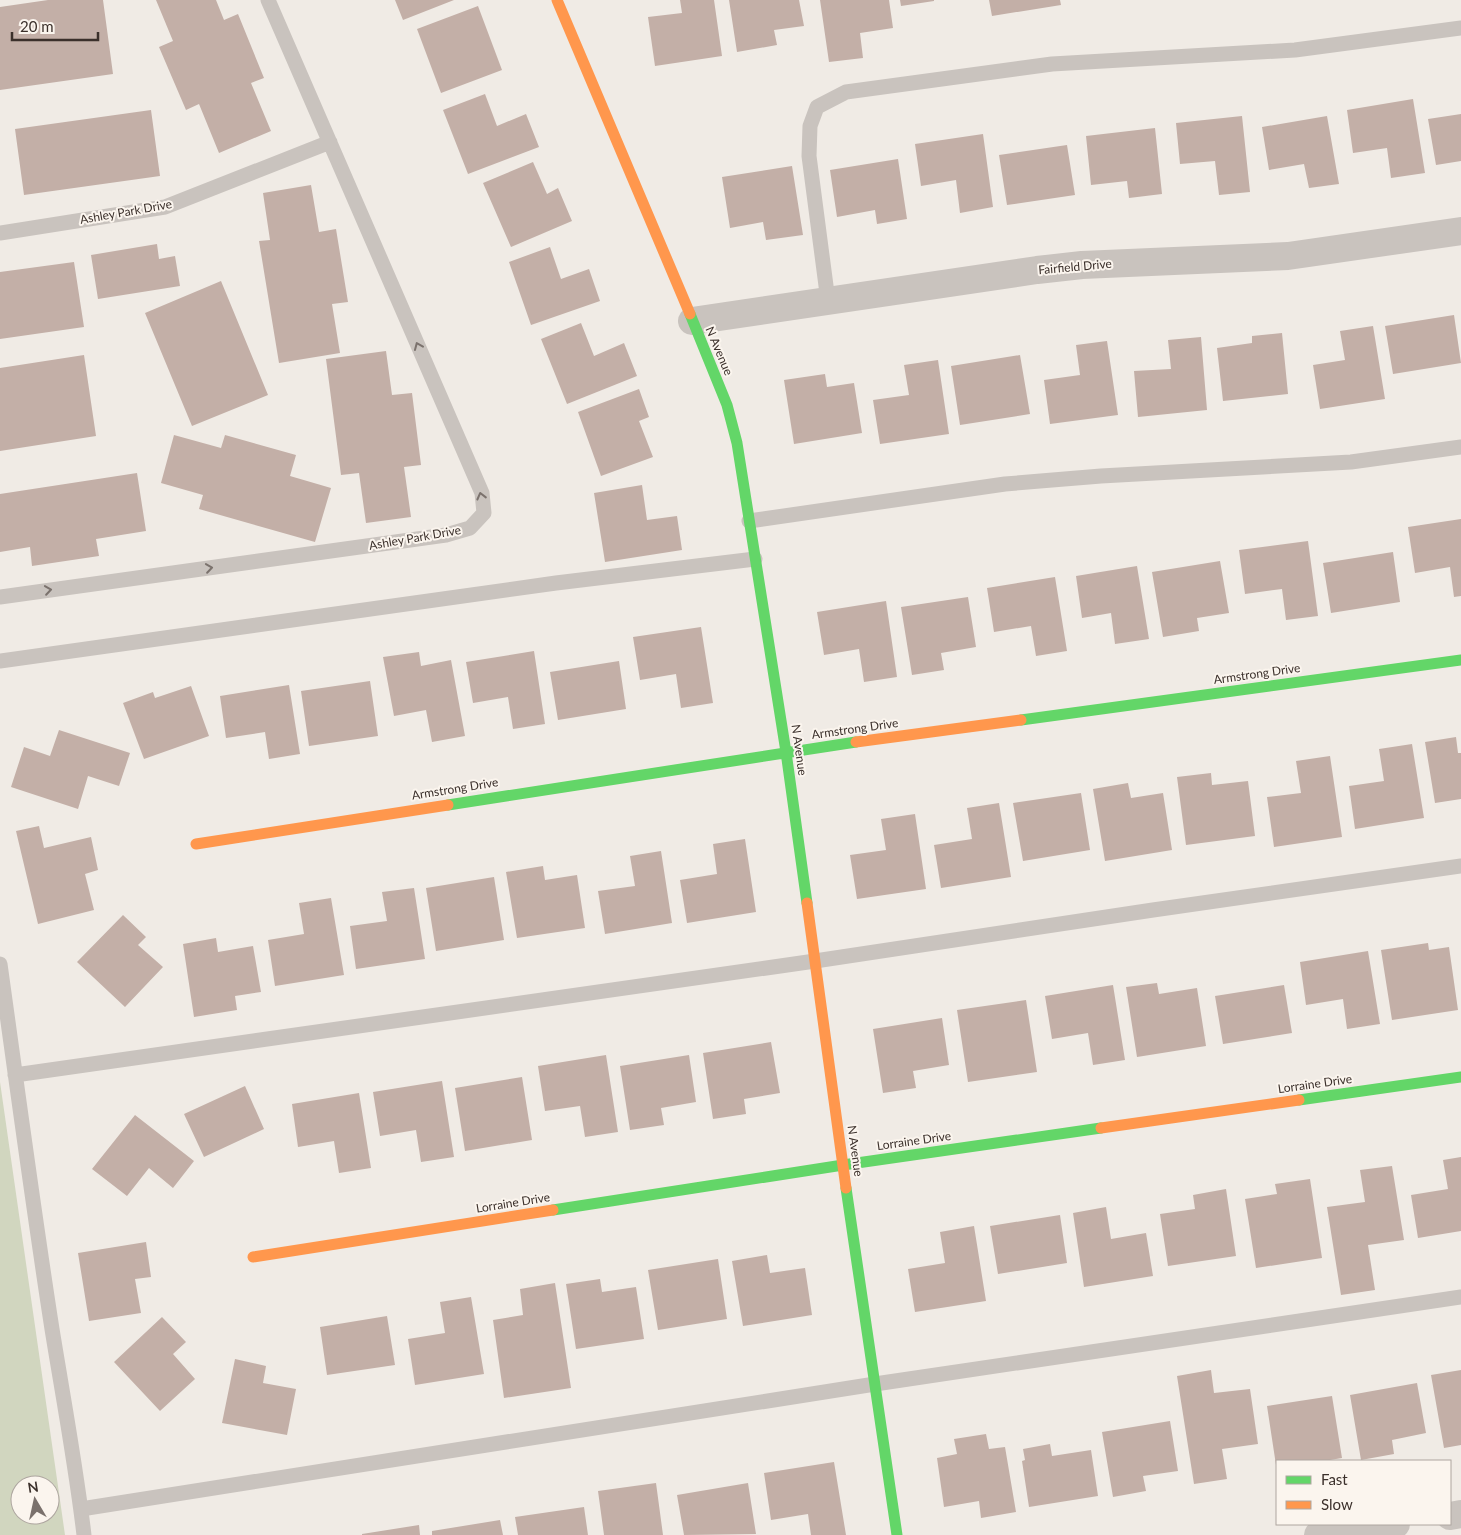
<svg xmlns="http://www.w3.org/2000/svg" width="1461" height="1535" viewBox="0 0 1461 1535" font-family="Lato,sans-serif">
<style>
.green{fill:#d1d6bf;fill-rule:evenodd}
.building{fill:#c3afa7}
.lines{fill:none;stroke-linecap:round;stroke-linejoin:round}
.lane{stroke:#c9c3be;stroke-width:15}
.street{stroke:#c9c3be;stroke-width:28}
.fast{stroke:#63d668;stroke-width:11}
.slow{stroke:#ff974d;stroke-width:11}
.oneway{stroke:#7b726d}
.labels{text-anchor:middle;stroke-width:4;stroke-linejoin:round;paint-order:stroke}
.street-label{font-size:12px;fill:#3b302b;stroke:#fbf5ee}
</style>
<rect width="100%" height="100%" fill="#f0ebe5"/>
<path class="green" d="M0 1082 65 1535H0ZM20 1485H50V1515H20Z"/>
<path class="building" d="M48 0H103L113 74 0 90V7Z
M156 0H216L224 20 238 14 264 78 251 83 271 131 219 153 199 104 186 110 159 47 173 41Z
M395 0H454L403 20Z
M680 0H714L722 56 655 66 648 17 682 13Z
M729 0H799L804 26 774 30 777 45 737 52Z
M820 0H889L893 28 860 33 863 58 829 62Z
M900 0H934V1L901 6Z
M989 0H1060L1061 5 992 16Z
M478 6 502 70 441 93 417 29Z
M485 94 497 126 526 114 539 147 468 174 443 110Z
M1413 99 1425 173 1391 178 1387 148 1353 153 1347 110Z
M151 110 160 176 24 195 15 129Z
M1461 114V161L1436 165 1428 119Z
M1242 116 1250 192 1219 195 1215 161 1180 164 1176 123Z
M1327 116 1339 184 1309 188 1304 164 1269 170 1262 127Z
M1155 128 1162 194 1129 198 1127 181 1091 185 1086 136Z
M983 134 993 207 960 213 956 180 921 186 915 144Z
M1067 145 1075 195 1007 205 999 155Z
M898 159 907 219 877 224 875 210 837 217 830 170Z
M533 162 547 194 558 188 572 221 511 247 483 183Z
M792 166 803 235 766 240 763 222 730 228 722 177Z
M311 185 319 232 336 229 348 302 332 304 340 353 279 363 259 241 270 240 263 193Z
M157 244 159 259 175 256 180 286 98 299 91 255Z
M550 247 561 279 589 269 600 301 531 325 509 262Z
M74 262 84 327 0 339V272Z
M221 281 268 395 192 426 145 313Z
M1454 315 1461 363 1393 374 1385 326Z
M581 323 594 356 624 343 637 376 567 404 541 339Z
M1373 326 1385 399 1320 409 1313 365 1345 360 1340 331Z
M1282 333 1288 394 1223 401 1217 348 1252 343V336Z
M1201 337 1207 410 1138 417 1134 371 1171 369 1168 340Z
M1107 341 1118 415 1050 424 1044 380 1080 375 1076 345Z
M386 351 392 395 412 393 421 465 404 467 411 517 366 523 359 473 341 475 326 359Z
M84 355 96 436 0 451V368Z
M1020 355 1030 414 960 425 951 366Z
M938 360 949 434 880 444 873 400 909 395 904 365Z
M825 374 827 387 854 383 862 433 794 444 784 380Z
M639 389 649 417 639 421 653 457 601 476 578 412Z
M174 435 221 448 225 435 296 455 290 476 331 488 315 542 199 509 203 495 161 483Z
M137 473 146 531 96 539 99 556 32 566 30 547 0 552V494Z
M642 485 647 520 677 516 682 550 605 562 594 493Z
M1461 519V596L1454 597 1450 567 1415 573 1408 527Z
M1308 541 1318 616 1286 620 1282 589 1245 594 1239 550Z
M1393 552 1400 602 1331 613 1323 563Z
M1220 561 1229 613 1197 618 1199 631 1163 637 1152 572Z
M1137 566 1149 639 1115 644 1111 613 1082 618 1076 576Z
M1055 577 1067 651 1036 656 1031 626 994 632 987 588Z
M968 597 976 647 941 653 944 670 912 675 901 607Z
M886 601 897 677 864 682 859 649 824 655 817 612Z
M701 627 713 703 681 708 676 674 640 680 633 637Z
M534 651 545 724 513 729 508 697 473 703 466 662Z
M419 652 421 666 451 660 465 736 432 742 426 710 394 716 383 657Z
M619 661 626 709 558 720 550 672Z
M370 681 378 736 309 746 301 691Z
M289 685 300 754 269 759 265 732 226 738 220 696Z
M191 686 209 736 144 759 123 703 153 692 155 698Z
M59 730 130 753 119 786 88 776 78 809 11 787 24 747 50 756Z
M1456 737 1458 753H1461V799L1435 803 1425 742Z
M1412 744 1424 818 1355 829 1349 786 1384 781 1379 749Z
M1330 756 1342 837 1274 847 1267 797 1301 793 1296 761Z
M1211 773 1212 785 1248 781 1255 836 1186 845 1177 777Z
M1128 783 1131 798 1163 793 1172 850 1105 861 1093 789Z
M1081 793 1090 850 1023 861 1013 803Z
M999 803 1011 877 941 888 934 845 972 839 967 808Z
M915 814 926 889 857 899 850 855 886 850 881 819Z
M39 826 44 848 91 837 98 870 85 874 94 910 38 924 16 831Z
M745 839 756 912 687 923 680 880 717 874 713 844Z
M661 851 672 923 605 934 598 891 635 886 630 856Z
M543 866 545 880 577 875 585 928 517 938 506 872Z
M494 877 504 940 436 951 426 888Z
M414 888 425 959 356 969 350 926 387 921 382 892Z
M331 898 344 975 275 986 268 940 304 934 299 903Z
M123 915 146 937 138 945 163 967 125 1007 77 962Z
M216 938 218 952 253 946 261 992 235 996 237 1010 194 1017 183 944Z
M1428 943 1429 950 1449 947 1458 1010 1392 1020 1381 950Z
M1368 951 1380 1024 1347 1029 1343 999 1306 1005 1300 962Z
M1157 983 1159 994 1197 988 1206 1046 1137 1057 1126 987Z
M1113 985 1125 1060 1093 1065 1088 1033 1052 1039 1045 996Z
M1284 985 1292 1033 1223 1044 1215 996Z
M1026 1000 1037 1072 968 1082 957 1010Z
M942 1018 949 1065 913 1071 916 1088 883 1093 873 1029Z
M771 1042 780 1093 744 1099 746 1114 713 1119 703 1053Z
M606 1055 618 1132 585 1137 580 1106 545 1111 538 1066Z
M689 1055 696 1102 661 1108 664 1125 630 1130 620 1066Z
M522 1077 532 1140 465 1151 455 1088Z
M442 1081 454 1157 421 1162 416 1130 380 1136 373 1092Z
M245 1086 264 1129 204 1157 184 1114Z
M359 1093 371 1168 339 1173 334 1141 298 1147 292 1104Z
M135 1115 194 1161 173 1188 149 1168 127 1196 92 1169Z
M1461 1157V1231L1418 1238 1411 1195 1448 1189 1443 1160Z
M1392 1166 1404 1240 1368 1245 1375 1290 1341 1295 1327 1207 1365 1202 1360 1170Z
M1310 1179 1322 1258 1256 1268 1245 1199 1277 1194 1275 1184Z
M1226 1189 1236 1256 1168 1266 1160 1214 1195 1209 1193 1195Z
M1106 1207 1111 1239 1146 1233 1153 1276 1084 1287 1073 1213Z
M1060 1215 1067 1263 998 1274 990 1226Z
M974 1226 986 1301 915 1312 908 1269 945 1263 940 1232Z
M146 1242 151 1277 135 1279 141 1313 89 1321 78 1253Z
M767 1255 770 1273 805 1268 812 1315 743 1326 732 1261Z
M718 1259 727 1319 658 1330 648 1270Z
M600 1279 602 1292 636 1287 644 1339 576 1349 566 1284Z
M555 1283 571 1388 504 1398 493 1320 523 1315 520 1289Z
M471 1297 484 1374 415 1385 408 1339 445 1333 440 1302Z
M387 1316 395 1365 327 1375 320 1327Z
M162 1317 186 1342 173 1354 195 1379 160 1411 114 1362Z
M235 1359 266 1366 263 1383 296 1389 287 1435 222 1423Z
M1211 1370 1214 1393 1250 1389 1258 1444 1222 1449 1227 1479 1194 1484 1177 1376Z
M1461 1370V1445L1444 1448 1431 1375Z
M1417 1383 1426 1433 1392 1440 1394 1454 1361 1460 1350 1395Z
M1332 1396 1342 1458 1324 1461H1277L1276 1465 1267 1406Z
M1170 1421 1178 1471 1143 1476 1146 1491 1113 1497 1102 1432Z
M986 1434 989 1449 1005 1447 1016 1512 981 1518 979 1501 944 1507 937 1458 957 1454 954 1439Z
M1050 1444 1052 1456 1091 1450 1098 1496 1029 1507 1022 1461 1025 1460 1023 1449Z
M834 1462 846 1535H811L808 1514 771 1520 764 1473Z
M656 1483 663 1535H604L598 1491Z
M748 1483 756 1534 684 1535 677 1495Z
M584 1507 588 1535H518L515 1517Z
M500 1520 503 1535H432V1531Z
M419 1525 420 1535H362V1534Z"/>
<g class="lines">
<path class="lane" d="M0 233 165 207 330 142
M828 301 809 156 810 126 817 107 846 92 1052 64 1295 50 1461 28
M749 521 1005 484 1101 476 1351 462 1461 447
M0 597 446 535 470 528 484 513 482 493 268 0
M0 661 556 583 755 559
M0 964C17 1086 33 1207 52 1329 63 1397 76 1466 84 1535
M15 1075 815 961 1153 910 1461 866
M81 1509 875 1384 1461 1297"/>
<path class="street" d="M692 321 1037 270 1082 265 1288 256 1461 231
M1450 1516 1461 1514
M1318 1535 1396 1524"/>
<path class="fast" d="M690 314 727 405 737 443 786 752 807 903
M1021 720 1461 660
M448 805 856 742
M1299 1100 1461 1077
M846 1188 897 1535
M553 1210 843 1165 1101 1128"/>
<path class="slow" d="M557 0 690 314
M856 742 1021 720
M196 844 448 805
M807 903 846 1188
M1101 1128 1299 1100
M253 1257 553 1210"/>
</g>
<defs><path id="oneway-chevron" d="M-2-3.5L2.5 0L-2 3.5" fill="none" stroke-width="1.6" stroke-linecap="round" stroke-linejoin="round" transform="scale(1.25)"/></defs>
<g class="oneway">
<use href="#oneway-chevron" transform="translate(418 346) rotate(-113)"/>
<use href="#oneway-chevron" transform="translate(481 496) rotate(-104)"/>
<use href="#oneway-chevron" transform="translate(209 568) rotate(-8)"/>
<use href="#oneway-chevron" transform="translate(48 590) rotate(-8)"/>
</g>
<g class="labels">
<g class="street-label">
<text transform="translate(126 212) rotate(-10)" y="4">Ashley Park Drive</text>
<text transform="translate(1075 267) rotate(-5)" y="4">Fairfield Drive</text>
<text transform="translate(719 351) rotate(67)" y="4">N Avenue</text>
<text transform="translate(415 538) rotate(-10)" y="4">Ashley Park Drive</text>
<text transform="translate(1257 674) rotate(-8)" y="4">Armstrong Drive</text>
<text transform="translate(855 729) rotate(-8)" y="4">Armstrong Drive</text>
<text transform="translate(799 750) rotate(82)" y="4">N Avenue</text>
<text transform="translate(455 789) rotate(-9)" y="4">Armstrong Drive</text>
<text transform="translate(1315 1084) rotate(-8)" y="4">Lorraine Drive</text>
<text transform="translate(914 1141) rotate(-8)" y="4">Lorraine Drive</text>
<text transform="translate(855 1151) rotate(82)" y="4">N Avenue</text>
<text transform="translate(513 1203) rotate(-9)" y="4">Lorraine Drive</text>
</g>
</g>
<rect x="1276" y="1460" width="175" height="65" fill="#fbf5ee" stroke="#aea6a0"/>
<rect x="1286" y="1476" width="25" height="8" fill="#63d668" stroke="#aea6a0"/>
<text x="1321" y="1485" font-size="15" fill="#3b302b">Fast</text>
<rect x="1286" y="1501" width="25" height="8" fill="#ff974d" stroke="#aea6a0"/>
<text x="1321" y="1510" font-size="15" fill="#3b302b">Slow</text>
<g transform="translate(35 1500) rotate(351)"><circle r="24" fill="#fbf5ee" stroke="#aea6a0"/>
<path d="M0-4L9 19L0 12L-9 19Z" fill="#7a716c"/>
<text y="-8" font-size="14" font-weight="bold" text-anchor="middle" fill="#3b302b">N</text>
</g>
<path d="M12 32v8h86v-8" fill="none" stroke="#3b302b" stroke-width="2.5"/>
<text x="20" y="32" font-size="15" fill="#3b302b" stroke="#fbf5ee" stroke-width="4" paint-order="stroke">20 m</text>
</svg>
